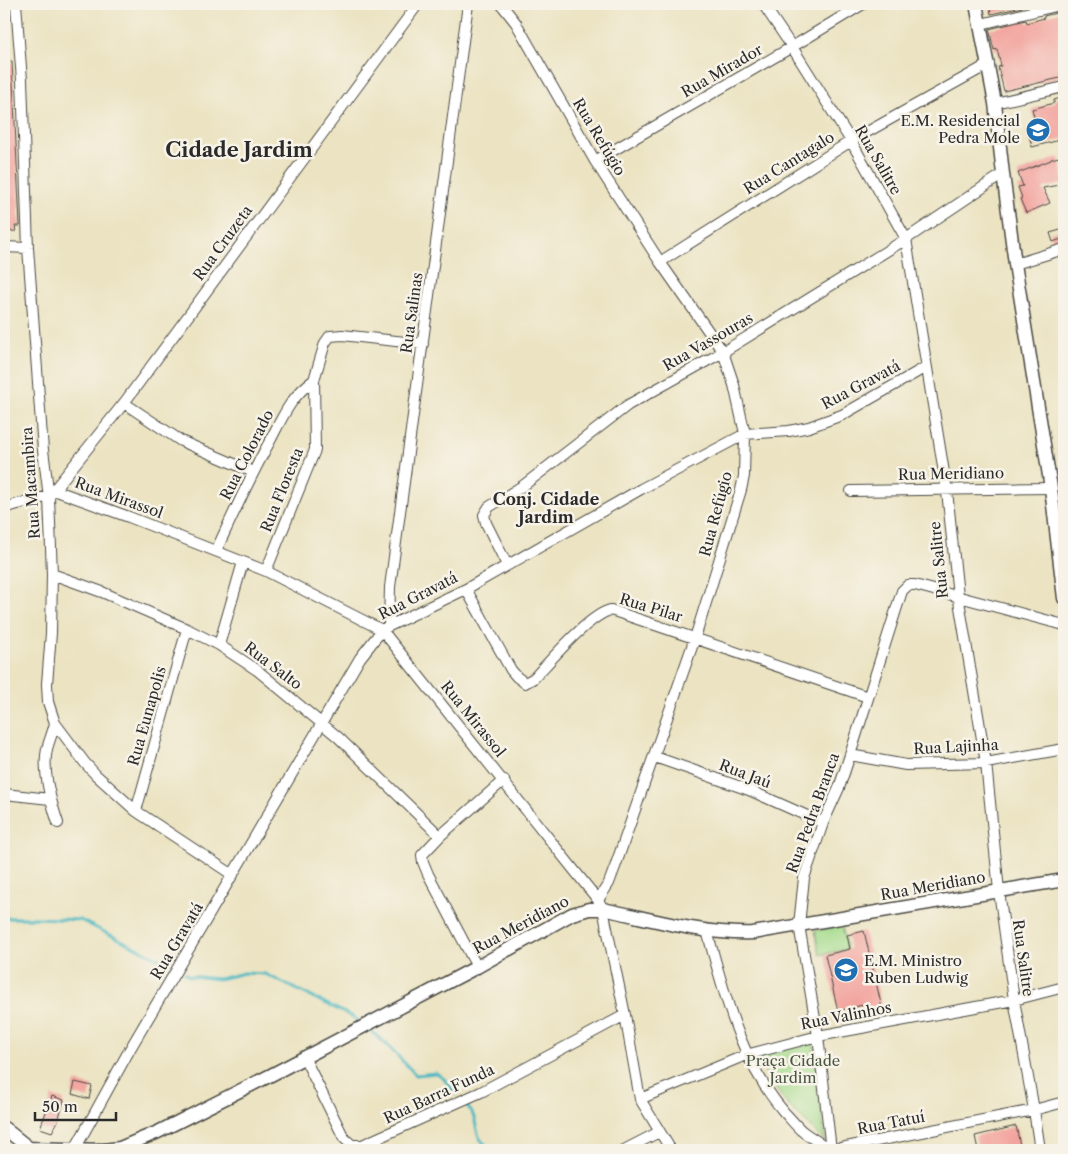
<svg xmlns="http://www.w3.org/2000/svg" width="1068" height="1154" viewBox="0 0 1068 1154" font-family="'Libre Caslon Text',serif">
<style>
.green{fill:#a6dc8d;stroke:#68845c}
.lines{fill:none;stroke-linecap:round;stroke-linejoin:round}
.stream{stroke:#49b8c2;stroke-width:3}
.building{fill:#f2a19b}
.minor-casing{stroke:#484742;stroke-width:12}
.tertiary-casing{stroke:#484742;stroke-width:15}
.minor{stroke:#fff;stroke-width:10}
.tertiary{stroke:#fff;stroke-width:12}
.labels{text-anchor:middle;stroke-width:5;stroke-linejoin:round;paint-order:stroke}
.street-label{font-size:15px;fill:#2b2b2b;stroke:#f7f3e8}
.poi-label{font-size:15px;fill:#2b2b2b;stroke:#f7f3e8;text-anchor:end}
.park-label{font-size:15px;fill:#4a5744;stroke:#f7f3e8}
.neighbourhood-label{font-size:16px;font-weight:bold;fill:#2b2b2b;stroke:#f7f3e8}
.district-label{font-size:20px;font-weight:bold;fill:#2b2b2b;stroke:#f7f3e8}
</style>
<rect width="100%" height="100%" fill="#f7f3e8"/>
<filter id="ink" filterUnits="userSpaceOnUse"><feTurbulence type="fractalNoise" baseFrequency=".02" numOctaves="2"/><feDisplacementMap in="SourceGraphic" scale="10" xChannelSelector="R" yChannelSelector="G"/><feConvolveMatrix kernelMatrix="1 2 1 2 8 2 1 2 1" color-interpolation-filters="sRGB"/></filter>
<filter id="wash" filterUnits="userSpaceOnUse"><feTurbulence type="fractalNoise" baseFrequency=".0096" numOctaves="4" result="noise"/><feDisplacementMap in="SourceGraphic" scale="20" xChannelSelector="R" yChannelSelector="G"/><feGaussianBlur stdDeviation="1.12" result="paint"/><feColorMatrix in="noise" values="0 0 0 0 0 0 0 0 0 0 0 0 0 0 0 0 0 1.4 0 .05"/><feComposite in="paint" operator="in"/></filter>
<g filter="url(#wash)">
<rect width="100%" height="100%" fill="#ebe3c1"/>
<path class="green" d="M842 925 847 949 820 955 815 931Z
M813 1039 825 1141 786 1103 769 1079 756 1054Z"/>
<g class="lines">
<path class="stream" d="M4 918H37L80 920 170 964
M185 973 189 976 219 979 244 973 265 974 353 1017 362 1024
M367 1028 386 1044 416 1075 436 1073 444 1079 456 1094
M467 1106C483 1124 468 1135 493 1150"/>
</g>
<g id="blocks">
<path class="building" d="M989 4H1022V7L991 14Z
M1064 11V77L1004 91 998 67 1001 66 997 49 994 50 989 29 1026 20 1027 23 1044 18V16Z
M12 61 20 226H15L16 231 4 232V62Z
M1064 97V139L1032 147 1028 131 1037 128 1032 109 1054 103V100Z
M1059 157 1064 184 1043 188 1050 203 1026 213 1020 199 1022 198 1018 187 1023 186 1018 173 1051 160V159Z
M1064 229V238L1053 242 1050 233Z
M864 931 882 1008 864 1012 863 1005 838 1011 825 955 850 949 847 935Z
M75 1082 92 1086 89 1099 72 1094Z
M52 1096 64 1100 58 1121 52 1132 40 1128Z
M1016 1126 1021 1150H978L975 1136Z"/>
</g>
</g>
<g filter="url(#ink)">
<use href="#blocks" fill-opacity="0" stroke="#484742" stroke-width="1"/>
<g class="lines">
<defs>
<path id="minor" d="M16 4 22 80 28 248 43 450 49 497 52 574 51 633 47 684 48 702 55 723 85 763 96 775 136 811 233 875
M501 4 516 23 595 161 660 262 723 352 734 385 745 434 744 476 741 490 695 638 615 867 609 883 598 900
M763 4 792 47 851 141 906 239 947 491 958 595 986 763 999 891 1014 1000 1034 1110 1040 1150
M981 24 1064 4
M995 103 1064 87
M595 161 792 47 863 4
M4 247 28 248
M660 262 851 141 989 64
M1015 264 1064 249
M124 403 181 441 253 472
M54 490 129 517 266 571 382 630 598 900 603 909 625 1015 640 1099 671 1150
M851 491 1051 488
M50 495 124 403 418 4
M4 508 39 498 49 497
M216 551C233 514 250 477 270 441 283 416 291 396 314 380
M507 565 486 523 484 515 489 507 524 485 628 405 723 352 906 239 1003 174
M266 571 315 450 314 380 325 343 330 336 342 335 423 344
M52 574 102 592 187 629 219 645 257 670 338 737 440 836
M466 589 511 670 517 677 525 683 534 678C550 661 590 614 611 610L868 697
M389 626 390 587 468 4
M219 645 243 562
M55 723C53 732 49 741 47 749 42 771 51 802 58 823
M850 755 906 765 986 763 1064 749
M655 757 749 790 823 823
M4 794 50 799
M136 811 187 629
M707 931C725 995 739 1059 784 1112 790 1118 796 1126 802 1131 811 1138 822 1144 831 1150L1034 1110 1064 1102
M477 967 428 874 423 862 422 855 440 836 504 780
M304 1057 344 1138 352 1145H362L481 1092 625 1015
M640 1099 746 1055 818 1036 1014 1000 1064 987
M75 1149 130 1049 360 658 382 630 389 626 466 589 641 489 745 434 789 431 809 427 842 415 926 367
M624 1150 659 1132
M831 1150 818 1036 799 925 804 878 823 823 839 788 850 755 902 591 908 585H915L1064 625"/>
<path id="tertiary" d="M976 4 995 103 1003 174 1015 264 1051 488 1064 598
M4 1128 29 1148 103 1150 120 1148 158 1132 271 1075 477 967 572 914 589 909H603C652 919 703 935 753 933L1064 880"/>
</defs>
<use href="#minor" class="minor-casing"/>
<use href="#tertiary" class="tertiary-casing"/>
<use href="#minor" class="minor"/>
<use href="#tertiary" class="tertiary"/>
</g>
</g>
<defs>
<symbol id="school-disc" viewBox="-11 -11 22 22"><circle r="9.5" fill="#1f6fb2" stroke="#f7f3e8"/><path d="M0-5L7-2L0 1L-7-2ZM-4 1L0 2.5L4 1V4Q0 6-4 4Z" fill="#fff"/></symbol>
</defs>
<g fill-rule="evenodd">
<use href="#school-disc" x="1024" y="116" width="28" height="28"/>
<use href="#school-disc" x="832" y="956" width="28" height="28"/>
</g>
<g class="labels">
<g class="street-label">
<text transform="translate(722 71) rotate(-30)" y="5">Rua Mirador</text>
<text transform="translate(599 137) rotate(59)" y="5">Rua Refúgio</text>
<text transform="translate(878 160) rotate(60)" y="5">Rua Salitre</text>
<text transform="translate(789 163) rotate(-32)" y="5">Rua Cantagalo</text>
<text transform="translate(223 243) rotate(-54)" y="5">Rua Cruzeta</text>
<text transform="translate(412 313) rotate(-82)" y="5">Rua Salinas</text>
<text transform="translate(708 342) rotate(-30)" y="5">Rua Vassouras</text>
<text transform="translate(861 385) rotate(-28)" y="5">Rua Gravatá</text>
<text transform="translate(247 455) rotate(-63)" y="5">Rua Colorado</text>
<text transform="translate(951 474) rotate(-1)" y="5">Rua Meridiano</text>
<text transform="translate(31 483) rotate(-94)" y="5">Rua Macambira</text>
<text transform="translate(282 490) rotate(-68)" y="5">Rua Floresta</text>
<text transform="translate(119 498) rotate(20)" y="5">Rua Mirassol</text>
<text transform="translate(716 514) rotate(-75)" y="5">Rua Refúgio</text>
<text transform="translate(939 560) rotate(-96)" y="5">Rua Salitre</text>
<text transform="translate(418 596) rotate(-27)" y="5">Rua Gravatá</text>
<text transform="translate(651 608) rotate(17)" y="5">Rua Pilar</text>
<text transform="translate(273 666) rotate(37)" y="5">Rua Salto</text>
<text transform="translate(147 716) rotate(-74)" y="5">Rua Eunapolis</text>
<text transform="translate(473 719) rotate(51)" y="5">Rua Mirassol</text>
<text transform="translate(956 747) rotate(-3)" y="5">Rua Lajinha</text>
<text transform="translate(745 774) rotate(21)" y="5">Rua Jaú</text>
<text transform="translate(813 813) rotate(-70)" y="5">Rua Pedra Branca</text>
<text transform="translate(933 886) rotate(-10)" y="5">Rua Meridiano</text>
<text transform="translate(521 925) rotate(-28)" y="5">Rua Meridiano</text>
<text transform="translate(177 941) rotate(-59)" y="5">Rua Gravatá</text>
<text transform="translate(1023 958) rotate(82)" y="5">Rua Salitre</text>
<text transform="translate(846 1016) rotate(-11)" y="5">Rua Valinhos</text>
<text transform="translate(439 1094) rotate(-25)" y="5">Rua Barra Funda</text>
<text transform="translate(891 1123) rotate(-11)" y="5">Rua Tatuí</text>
</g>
<g class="poi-label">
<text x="1020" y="126">E.M. Residencial<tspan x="1020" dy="17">Pedra Mole</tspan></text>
<text x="864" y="966" text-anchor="start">E.M. Ministro<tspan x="864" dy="17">Ruben Ludwig</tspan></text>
</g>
<g class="park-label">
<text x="793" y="1066">Praça Cidade<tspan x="793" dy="17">Jardim</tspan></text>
</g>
<g class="neighbourhood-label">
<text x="546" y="505">Conj. Cidade<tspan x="546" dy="18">Jardim</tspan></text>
</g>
<g class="district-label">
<text x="239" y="157">Cidade Jardim</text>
</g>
</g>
<rect width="1068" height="1154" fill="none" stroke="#f7f3e8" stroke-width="20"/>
<path d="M35 1112v8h81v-8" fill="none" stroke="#2b2b2b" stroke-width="2.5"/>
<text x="42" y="1112" font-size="15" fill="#2b2b2b" stroke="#f7f3e8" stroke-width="4" paint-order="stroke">50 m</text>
</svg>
